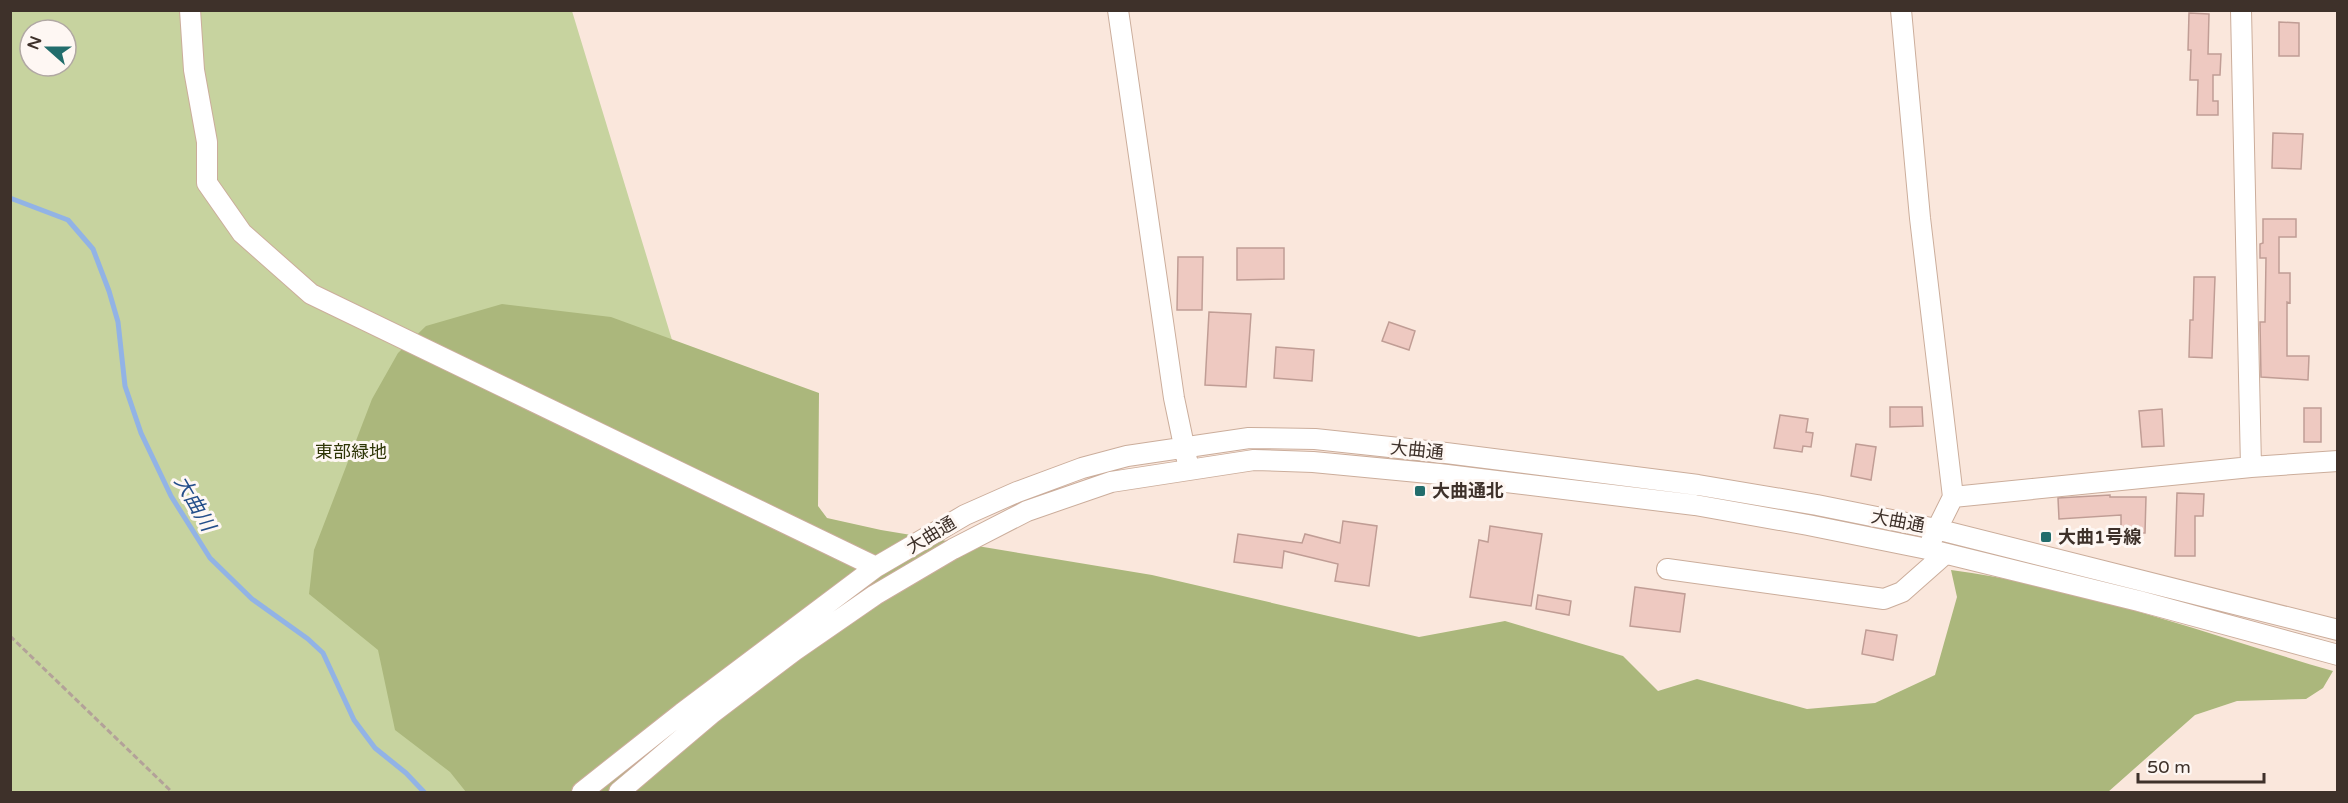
<svg xmlns="http://www.w3.org/2000/svg" width="2348" height="803" viewBox="0 0 2348 803" font-family="'Varela Round','Noto Sans JP',sans-serif">
<style>
.green{fill:#c7d39f;fill-rule:evenodd}
.forest{fill:#abb77c}
.lines{fill:none;stroke-linecap:round;stroke-linejoin:round}
.stream{stroke:#92b3e5;stroke-width:5}
.building{fill:#eec9c1;stroke:#c09d95;stroke-width:1.5}
.minor-casing{stroke:#cbad9b;stroke-width:22}
.path{stroke:#b3a299;stroke-width:3;stroke-dasharray:6 3;stroke-linecap:butt}
.minor{stroke:#fff;stroke-width:20}
.poi-dot{fill:#226d6c;stroke:#fef7f3;stroke-width:2}
.labels{text-anchor:middle;stroke-width:6;stroke-linejoin:round;paint-order:stroke}
.street-label{font-size:18px;fill:#3e312a;stroke:#fef7f3}
.park-label{font-size:18px;fill:#2e3506;stroke:#fef7f3}
.poi-label{font-size:18px;font-weight:bold;fill:#3e312a;stroke:#fef7f3;text-anchor:start}
.water-label{font-size:20px;font-style:italic;fill:#244e8a;stroke:#fef7f3}
</style>
<rect width="100%" height="100%" fill="#fae7dc"/>
<path class="green" d="M10 11H572L749 593 496 792H11ZM30 30H66V66H30Z"/>
<path class="forest" d="M502 304 611 317 819 393 818 506 827 518 881 530 1152 575 1419 637 1505 621 1623 656 1658 691 1697 679 1807 709 1875 703 1935 675 1957 597 1951 570C2082 587 2206 634 2333 671L2323 688 2306 699 2237 701 2195 715 2108 792H466L450 772 395 730 378 650 309 594 314 550 372 399 398 353 426 326Z"/>
<g class="lines">
<path class="stream" d="M10 198 68 220 93 249 109 291 118 322 125 386 141 433 171 496 210 558 252 599 308 639 323 653 354 720 375 748 406 773 424 792"/>
</g>
<path class="building" d="M2189 13 2209 14 2208 54H2221L2220 75H2213V101H2218V115H2197L2198 80H2190L2191 50H2188Z
M2279 22 2299 23V56H2279Z
M2273 133 2303 134 2301 169 2272 168Z
M2263 219H2296V237H2279V273H2290V303L2287 302V356H2309L2308 380 2261 377 2260 322H2265L2266 258H2260V244L2263 243Z
M1237 248H1284V279L1237 280Z
M1178 257H1203L1202 310H1177Z
M2194 277H2215L2212 358 2189 357 2190 320H2193Z
M1209 312 1251 314 1246 387 1205 385Z
M1389 322 1415 331 1409 350 1382 341Z
M1276 347 1314 350 1312 381 1274 378Z
M1890 407H1922L1923 426 1890 427Z
M2304 408H2321V442H2304Z
M2162 409 2164 446 2142 447 2139 411Z
M1780 415 1808 419 1806 432 1813 433 1811 447 1803 446 1802 452 1774 448Z
M1856 444 1876 447 1871 480 1851 476Z
M2177 493 2204 494 2203 516H2195V556H2175Z
M2110 495V497H2146L2145 533H2121V515L2059 519 2058 498Z
M1343 521 1377 526 1369 586 1335 581 1338 564 1284 551 1282 568 1234 562 1238 534 1302 543 1305 534 1340 543Z
M1490 526 1542 534 1531 606 1470 597 1479 540 1488 542Z
M1635 587 1685 594 1680 632 1630 626Z
M1538 595 1571 601 1569 615 1536 609Z
M1866 630 1897 635 1893 660 1862 654Z"/>
<g class="lines">
<defs>
<path id="minor" d="M190 10 194 70 207 142V183L242 233 311 294 876 567
M1118 10 1174 398 1187 460
M1901 10 1920 218 1953 497 1932 539
M2241 10 2251 467
M1953 497 2251 467 2338 461
M1667 569 1884 599 1902 592 1945 554
M582 792 682 713 876 567 965 515 1017 492 1082 468 1127 456 1249 438 1315 439 1446 453 1698 485 1817 505 1936 529 2338 630
M619 792 711 714 794 651 875 595 953 549 1027 511 1111 482 1254 460 1313 462 1439 474 1695 505 1808 525 1927 549 2139 601 2338 655"/>
</defs>
<use href="#minor" class="minor-casing"/>
<path class="path" d="M10 636 172 792"/>
<use href="#minor" class="minor"/>
</g>
<g class="poi-dot">
<rect x="1414" y="485" width="12" height="12" rx="3"/>
<rect x="2040" y="531" width="12" height="12" rx="3"/>
</g>
<g class="labels">
<g class="street-label">
<text transform="translate(1417 450) rotate(6)" y="6">大曲通</text>
<text transform="translate(1898 521) rotate(11)" y="6">大曲通</text>
<text transform="translate(931 535) rotate(-31)" y="6">大曲通</text>
</g>
<g class="park-label">
<text x="351" y="458">東部緑地</text>
</g>
<g class="poi-label">
<text x="1432" y="497">大曲通北</text>
<text x="2058" y="543">大曲1号線</text>
</g>
<g class="water-label">
<text transform="translate(195 503) rotate(60)" y="7">大曲川</text>
</g>
</g>
<rect width="2348" height="803" fill="none" stroke="#3e312a" stroke-width="24"/>
<g transform="translate(48 48) rotate(291)"><circle r="28" fill="#fef7f3" stroke="#b1a8a3" stroke-width="1.5"/>
<path d="M0-4.5L10 22L0 15L-10 22Z" fill="#226d6c"/>
<text y="-9" font-size="16" font-weight="bold" text-anchor="middle" fill="#3e312a">N</text>
</g>
<path d="M2138 773v9h126v-9" fill="none" stroke="#3e312a" stroke-width="3"/>
<text x="2147" y="773" font-size="18" fill="#3e312a" stroke="#fef7f3" stroke-width="4.5" paint-order="stroke">50 m</text>
</svg>
